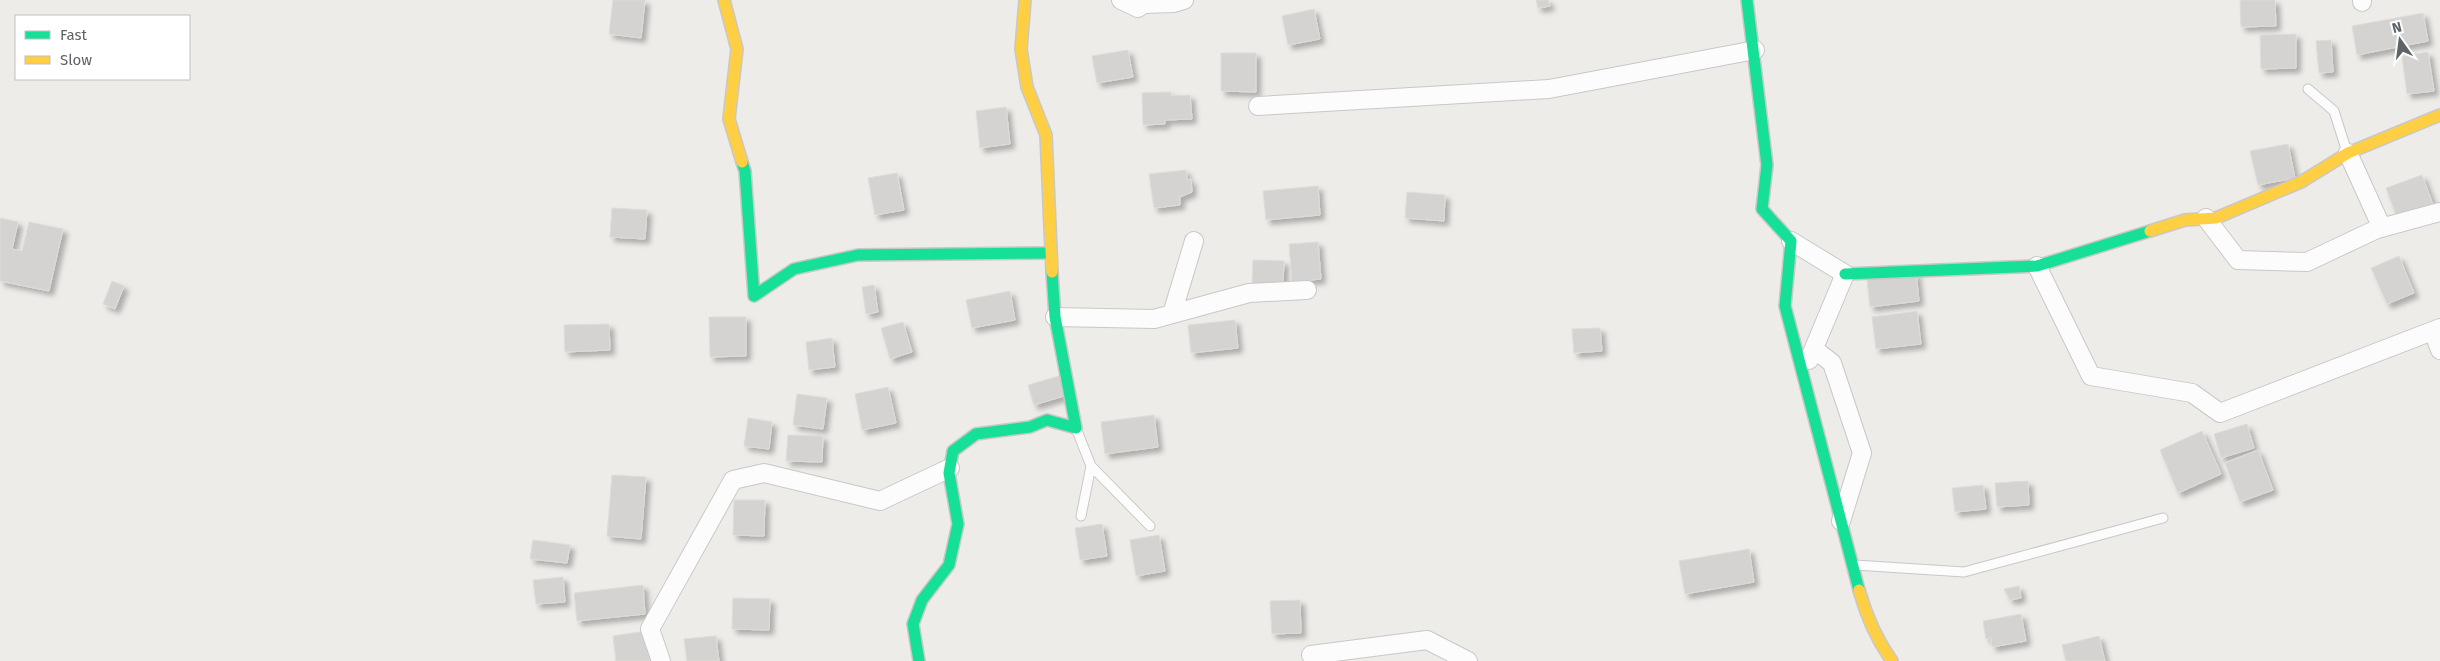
<svg xmlns="http://www.w3.org/2000/svg" width="2440" height="661" viewBox="0 0 2440 661" font-family="'Fira Sans',sans-serif">
<style>
.building{fill:#d5d3d2;stroke:#dddcd8;filter:url(#shadow)}
.lines{fill:none;stroke-linecap:round;stroke-linejoin:round}
.lane-casing{stroke:#c9c8c8;stroke-width:11}
.street-casing{stroke:#c9c8c8;stroke-width:20}
.fast-casing{stroke:#c8c8c8;stroke-width:14}
.slow-casing{stroke:#c8c8c8;stroke-width:14}
.lane{stroke:#fcfcfc;stroke-width:9}
.street{stroke:#fcfcfc;stroke-width:18}
.fast{stroke:#16e098;stroke-width:11}
.slow{stroke:#ffcf43;stroke-width:11}
</style>
<defs>
<filter id="shadow"><feDropShadow dx="4.5" dy="4.5" stdDeviation="2.5" flood-color="#0004"/></filter>
</defs>
<rect width="100%" height="100%" fill="#eeece9"/>
<path class="building" d="M613 0H645L641 38 609 34Z
M1536 0H1548L1550 6 1538 8Z
M2240 0H2275L2276 26 2241 27Z
M1314 9 1320 39 1288 45 1282 16Z
M2423 13 2428 41 2357 55 2352 26Z
M2296 34V68L2261 69 2260 35Z
M2331 40 2333 72 2319 73 2316 41Z
M1128 50 1133 77 1097 83 1092 56Z
M2428 52 2434 91 2407 94 2402 56Z
M1221 53H1256V92L1221 91Z
M1171 92V96L1190 95 1192 119 1165 120V124L1143 125 1142 93Z
M1006 107 1010 144 980 148 976 111Z
M2288 144 2295 178 2258 185 2250 151Z
M1186 170 1187 180 1191 179 1192 192 1180 197V205L1154 208 1149 174Z
M897 173 904 210 875 215 868 178Z
M2422 175 2435 210 2399 223 2386 188Z
M1318 186 1320 215 1266 220 1263 191Z
M1407 192 1445 195 1444 221 1405 218Z
M612 208 647 210 645 239 610 237Z
M0 218 18 222 12 249 22 251 29 222 63 229 49 291 0 281Z
M1318 242 1321 279 1292 282 1289 244Z
M2399 256 2414 293 2387 304 2371 268Z
M1253 260 1284 261 1283 285 1252 284Z
M1916 273 1919 301 1870 307 1867 279Z
M112 281 124 286 115 309 103 304Z
M874 285 878 312 866 314 862 287Z
M1010 291 1015 320 972 328 966 300Z
M1917 311 1921 344 1876 349 1872 317Z
M709 317H746V356L710 357Z
M1235 320 1238 348 1191 353 1188 325Z
M903 322 912 352 890 359 881 328Z
M609 324 610 350 565 352 564 325Z
M1600 328 1602 351 1574 353 1572 329Z
M832 338 835 367 809 370 806 342Z
M1059 376 1064 396 1034 405 1028 385Z
M888 387 896 423 862 430 855 394Z
M797 394 827 398 823 429 793 425Z
M1154 415 1158 447 1105 454 1101 422Z
M748 418 772 422 769 449 744 446Z
M2247 424 2254 448 2221 458 2214 434Z
M2202 431 2221 474 2178 493 2160 450Z
M788 435 823 436 822 462 786 461Z
M2258 450 2273 490 2240 502 2225 463Z
M612 475 646 477 641 539 607 536Z
M2028 481 2029 505 1997 507 1995 483Z
M1983 485 1986 509 1955 512 1952 488Z
M734 500H765L764 536 733 535Z
M1102 524 1107 556 1080 560 1075 528Z
M1159 535 1165 571 1136 576 1130 540Z
M533 540 570 545 567 563 530 559Z
M1749 549 1754 582 1685 594 1679 561Z
M563 577 565 602 536 604 533 580Z
M643 585 645 614 577 621 574 593Z
M2019 586 2021 598 2010 600 2004 589Z
M733 598 770 599 769 630 732 629Z
M1300 600 1301 633 1272 634 1270 601Z
M2021 614 2026 641 1992 647 1991 638 1986 639 1983 621Z
M646 631 650 661H616L613 636Z
M716 636 719 661H687L684 639Z
M2099 636 2105 661H2066L2062 645Z"/>
<g class="lines">
<defs>
<path id="lane" d="M2308 89 2334 111 2347 152
M1076 428 1091 466 1150 526
M1081 516 1091 466
M1855 565 1964 572 2163 518"/>
<path id="street" d="M1121 0 1138 8 1149 0
M2362 0V2
M1144 4 1174 3 1184 0
M1258 106 1549 89 1755 50
M2348 153 2382 228
M2206 218 2238 260 2307 262 2377 229 2440 212
M1791 241 1845 274 1809 360
M2037 266 2091 376 2192 393 2220 413 2440 328
M1172 314 1194 241
M1055 317 1154 319 1249 293 1307 290
M2433 331 2440 350
M1814 349 1832 363 1862 453 1841 521
M1311 655 1427 640 1468 661
M661 661 650 629 733 480 764 473 880 501 950 468"/>
<path id="fast" d="M1747 0 1767 165 1762 209 1791 241 1785 306 1859 590
M742 162 745 171 754 296 794 269 858 255 1050 253
M1845 274 2037 266 2150 231
M919 661 913 624 922 600 949 565 958 524 949 473 953 451 976 434 1030 427 1047 420 1076 428 1055 317 1052 272"/>
<path id="slow" d="M724 0 737 49 729 119 742 162
M1025 0 1021 49 1027 87 1046 135 1052 272
M2150 231 2185 220 2216 218 2301 182 2348 153 2440 115
M1859 590C1866 615 1877 640 1892 661"/>
</defs>
<use href="#lane" class="lane-casing"/>
<use href="#street" class="street-casing"/>
<use href="#fast" class="fast-casing"/>
<use href="#slow" class="slow-casing"/>
<use href="#lane" class="lane"/>
<use href="#street" class="street"/>
<use href="#fast" class="fast"/>
<use href="#slow" class="slow"/>
</g>
<rect x="15" y="15" width="175" height="65" fill="#ffffff" stroke="#bfc0c2"/>
<rect x="25" y="31" width="25" height="8" fill="#16e098" stroke="#bfc0c2"/>
<text x="60" y="40" font-size="15" fill="#5f6266">Fast</text>
<rect x="25" y="56" width="25" height="8" fill="#ffcf43" stroke="#bfc0c2"/>
<text x="60" y="65" font-size="15" fill="#5f6266">Slow</text>
<g transform="translate(2400 40) rotate(346)" stroke="#ffffff" stroke-width="4" paint-order="stroke">
<path d="M0-4L9 19L0 12L-9 19Z" fill="#5f6266"/>
<text y="-8" font-size="14" font-weight="bold" text-anchor="middle" fill="#5f6266">N</text>
</g>
</svg>
